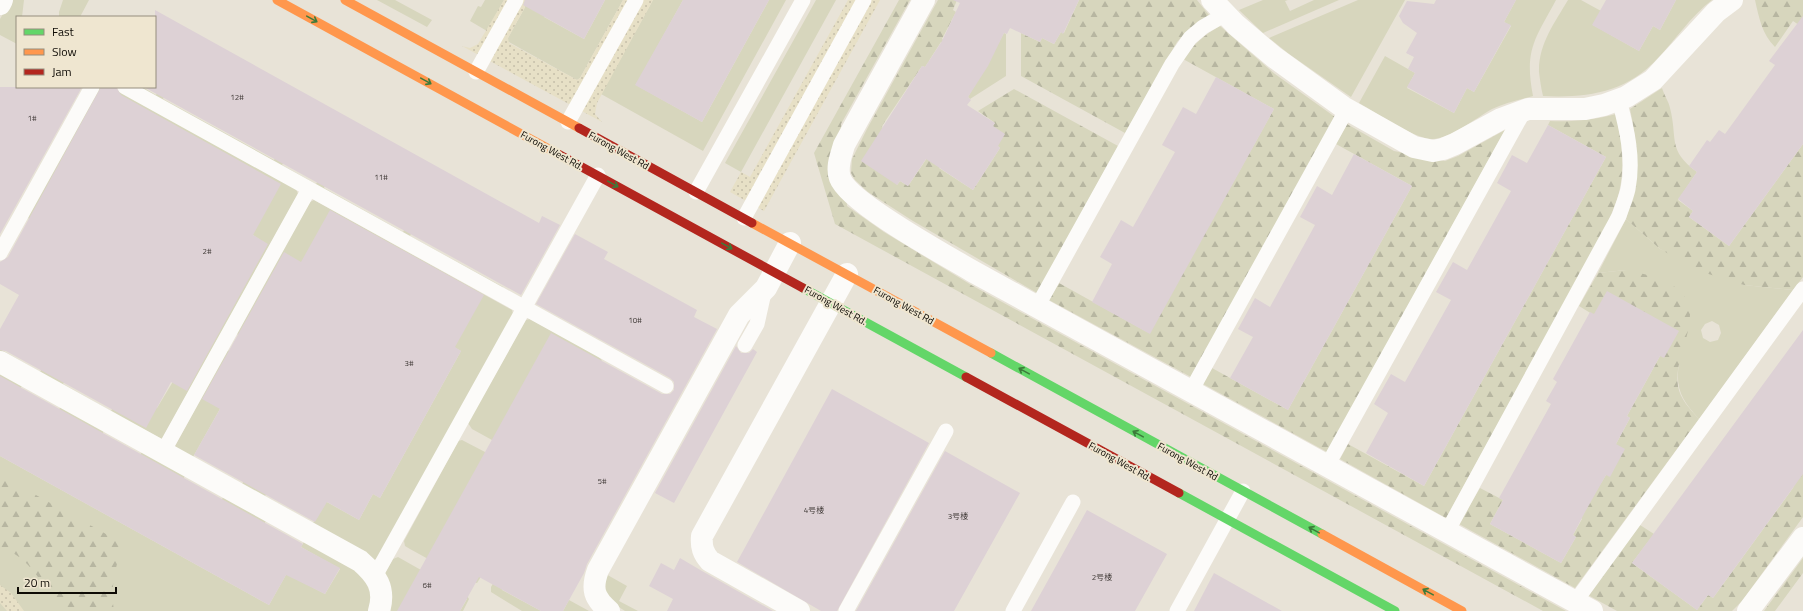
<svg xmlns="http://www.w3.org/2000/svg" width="1803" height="611" viewBox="0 0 1803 611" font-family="'Titillium Web','Noto Sans SC',sans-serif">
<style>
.green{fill:#d7d6bd;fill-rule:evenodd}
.forest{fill:url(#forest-firs)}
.sand{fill:url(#sand-dots)}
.building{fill:#ddd1d5}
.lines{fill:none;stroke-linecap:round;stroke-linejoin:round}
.lane{stroke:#fcfbf9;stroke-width:15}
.street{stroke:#fcfbf9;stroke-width:22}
.fast{stroke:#63d668;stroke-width:9}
.slow{stroke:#ff974d;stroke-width:9}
.jam{stroke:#b3261e;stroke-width:9}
.oneway{stroke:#3d7b3b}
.labels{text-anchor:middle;stroke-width:4;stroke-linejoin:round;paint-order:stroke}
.number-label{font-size:8px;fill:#423c39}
.street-label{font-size:10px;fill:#0e0b05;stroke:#efe6d0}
</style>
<defs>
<pattern id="forest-firs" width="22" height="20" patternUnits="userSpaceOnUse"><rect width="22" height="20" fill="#d7d6bd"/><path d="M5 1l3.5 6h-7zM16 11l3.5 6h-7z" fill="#b7b6a1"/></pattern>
<pattern id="sand-dots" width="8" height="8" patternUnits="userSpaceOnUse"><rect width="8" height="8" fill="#e7e0c6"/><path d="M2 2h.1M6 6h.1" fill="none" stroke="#c5bfa9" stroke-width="1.8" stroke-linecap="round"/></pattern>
</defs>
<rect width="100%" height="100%" fill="#e8e3d7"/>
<path class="green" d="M11 0H24L22 17H17V44L0 35V19Z
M63 0H89L80 17H59V12Z
M377 0H395L432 20 427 27Z
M485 0H504L487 31 470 21 478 6 481 7Z
M529 0H553L544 17 584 39 605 0H623L580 78 577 80 507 41 508 38Z
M653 0H683L636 85 702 122 769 0H786L703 151 601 94Z
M816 0H836L741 172 725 163Z
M1263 0H1288L1285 1 1290 11 1314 0H1339L1263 33 1239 10Z
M1358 0H1405L1351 97 1289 54 1269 38Z
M1516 0H1556C1535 39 1524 50 1533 96 1519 100 1504 103 1492 109 1476 118 1449 140 1431 139 1413 138 1375 112 1359 103L1385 56 1415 73 1407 88 1454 113 1467 88 1474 92 1511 26 1504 22Z
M1568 0H1581L1601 11 1593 25 1639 51 1653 26 1660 30 1676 0H1712C1691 16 1676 39 1658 58 1626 93 1587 98 1543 96 1541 88 1540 80 1539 72 1538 45 1555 22 1568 0Z
M1004 33 1006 34V76L970 99 968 97Z
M100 87H111L296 189 298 194 162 439 0 353V349L40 372 53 350 75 362 63 384 111 411 123 389 157 408 259 239 253 235 30 222 28 217Z
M138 87H142L156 95 160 89 166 92 163 99 274 160 278 154 286 158 282 165 316 184 320 177 327 181 324 188 403 232 407 225 413 229 410 236 503 287 502 289Z
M314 200 512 310 513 314 378 558 374 560 176 450 175 446 227 351 231 350 221 407 193 457 242 484 255 462 277 474 265 496 313 523 325 501 359 520 373 494 380 498 461 351 299 265 239 338 237 333 310 202Z
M1626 219 1660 249 1744 285 1793 290 1699 419C1682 400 1675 389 1679 363L1626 270 1598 273ZM1712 321 1719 325 1721 333 1718 340 1710 342 1703 338 1701 330 1705 324Z
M530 319 596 355 601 359 602 362 492 440 472 429 468 423 526 320Z
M0 370 354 566 370 582 373 611H0V456L269 605 287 573 304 583 325 594 340 569 301 547 305 540 267 519 263 526 220 502 224 496 186 474 182 481 139 457 143 450 105 429 101 436 58 412 61 405 23 384 19 391 0 380Z
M462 440 485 452 488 560 491 561 477 583 468 581 410 549 405 546 404 541 454 449 458 441Z
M398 557 467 596 469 599 463 611H460L467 599 397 611H387L385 573 393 559Z
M502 568V590L541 611H522L491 592V587Z
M604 573 627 586 619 601 638 611H625L606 599Z
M569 600 589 611H563Z"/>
<path class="forest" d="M899 0H910L841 124 847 206 884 232 973 286 1566 611H1543L835 224 814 153Z
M938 0H957L953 10 956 12 942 39 947 42 946 44 941 42 925 67 922 66 882 126 897 185 900 181 908 186 927 158 941 163 939 168 973 190 1000 148 998 146 993 126 995 123 978 111 1014 89 1118 146 1037 293 913 221 868 192 855 180 851 173 852 159 867 129Z
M1079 0H1197L1209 15 1189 29 1177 42 1125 133 1021 76V33L1040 42 1042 38 1054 44 1061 32 1064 33Z
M1755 0H1803V25L1802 27 1793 21 1775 47C1762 34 1759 18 1755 0Z
M1220 26 1275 74 1335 117 1191 377 1049 300 1059 283 1149 333 1274 109 1183 59C1193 45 1205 34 1220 26Z
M1662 88C1664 95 1669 102 1670 108 1678 139 1667 150 1697 172L1678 200 1693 211 1689 217 1729 246 1803 144V277L1793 290 1744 285 1699 271 1660 249 1626 219C1639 177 1639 152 1630 109Z
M1616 114C1622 142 1626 172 1617 200 1614 208 1610 217 1607 225L1446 518 1340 459 1348 444 1424 486 1606 157 1548 125 1550 121C1573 122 1594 120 1616 114Z
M1347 124 1394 151 1445 161 1458 156 1505 130 1327 452 1203 384 1212 368 1288 410 1412 186 1336 144Z
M1626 270C1649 275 1690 283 1690 313 1690 325 1687 336 1684 346 1680 359 1676 372 1678 386 1680 399 1690 409 1699 419L1575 588 1459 524 1480 488 1503 500 1490 524 1561 563 1576 537 1573 535 1582 519 1580 517 1606 475 1616 444 1630 418 1627 416 1660 356 1579 306 1598 273Z
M1803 464V517L1742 601 1732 611H1617L1588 595 1640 525 1654 534 1632 563 1697 610 1708 595 1713 598 1793 488Z
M0 475 124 544C115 565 110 589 114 611H57C45 586 29 555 0 548Z
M1803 558V573L1775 611H1764Z"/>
<path class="sand" d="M504 0H529L508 38 509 43 577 80 580 78 623 0H653L597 103 595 114 602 122 462 46 470 48 478 44Z
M848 0H880L764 211 730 192 741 172 750 177Z
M0 585 11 593 24 611H7L0 603Z"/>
<path class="building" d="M525 0H605L584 39 523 5Z
M683 0H769L702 122 635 85Z
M953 0H1079L1063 34 1061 32 1054 44 1042 38 1040 42 1010 28 1007 34 1004 33 988 66 968 97 971 100 967 105 995 123 993 126 1005 134 998 146 1000 148 973 190 926 159 908 186 900 181 897 185 861 161 922 66 925 67 942 41 960 3Z
M1436 0H1516L1504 22 1511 25 1474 92 1467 88 1454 113 1407 87 1415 73 1408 69 1414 57 1406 53 1417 33 1403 23 1399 16 1407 1 1434 4Z
M1606 0H1676L1660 30 1653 26 1639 51 1592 25Z
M155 10 539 223 542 216 560 225 521 295 144 87H155Z
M1803 16V144L1729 246 1689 217 1693 211 1678 199 1697 172 1689 166 1707 140 1710 142 1719 130 1725 134 1775 65 1769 61Z
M1216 77 1274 109 1150 334 1092 302 1112 264 1100 257 1121 220 1133 227 1175 152 1162 145 1183 107 1196 114Z
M0 87H82L0 234Z
M101 87H116L121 95 281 184 253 235 268 244 187 391 171 382 146 428 6 351 0 350V329L19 295 0 284V262L8 257Z
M1548 125 1606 157 1424 486 1366 453 1388 413 1374 404 1391 374 1405 382 1451 300 1436 292 1453 262 1467 270 1511 191 1497 183 1512 155 1527 163Z
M1354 154 1412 186 1288 410 1230 378 1253 337 1238 329 1255 298 1270 307 1315 225 1300 217 1317 186 1332 195Z
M330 210 484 295 455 347 461 351 380 498 373 494 359 520 327 502 315 522 194 455 220 409 202 399 284 252 301 262Z
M575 234 608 252 604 259 697 310 694 317 717 329 587 564 584 573 563 611H541L479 577 460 611H397L551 333 662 394H670L674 390V382L670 378 536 304Z
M1607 291 1679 331 1664 358 1660 356 1627 416 1630 418 1616 444 1625 449 1610 477 1606 475 1585 512 1573 535 1576 537 1561 563 1490 524 1503 500 1499 498 1551 404 1546 401 1557 382 1553 379 1590 312 1594 314Z
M1803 330V474L1713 598 1708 595 1697 610 1632 563Z
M736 346 741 353H749L753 349 757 352 674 503 655 493Z
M0 376 303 544 301 547 340 568 325 594 286 575 269 605 0 456Z
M832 389 929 443 837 611H821L737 562Z
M945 451 1020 493 954 611H856Z
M1087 510 1167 554 1135 611H1031Z
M680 558 702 571 773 611H667L673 599 649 586 661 563 674 570Z
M1214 573 1282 611H1194Z"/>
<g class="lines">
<path class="lane" d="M476 72 516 0
M125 87 666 386
M568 122 636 0
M696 192 803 0
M744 218 864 0
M0 253 92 87
M1037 307 1172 64 1190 38 1203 27 1226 14
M745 345 757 324 765 288
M1191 391 1347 109
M163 452 309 189
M1327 466 1524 111
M1447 532 1619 216C1622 207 1626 198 1628 189 1634 159 1627 129 1619 100
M375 576 598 175
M1575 602 1803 289
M846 611 946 431
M1013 611 1073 502
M1177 611 1243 491"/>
<path class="street" d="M924 0 844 145C841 156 836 167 840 178 849 203 947 256 972 271L1592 611
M1212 0 1236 25 1274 57 1343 107 1414 147 1433 151 1443 149 1455 144 1501 119 1528 109H1585L1604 105 1626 97 1653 80 1716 12 1732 0
M0 4 2 0
M0 362 360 561C376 575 386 588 379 611
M609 611C594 598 591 589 598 570L739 315 766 288 790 243
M799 611 710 561C703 553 701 547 702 536L847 274
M1748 611 1803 538"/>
<path class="fast" d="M803 288 966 377
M991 353 1322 534
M1179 493 1395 611"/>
<path class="slow" d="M277 0 558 154
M345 0 579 128
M752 223 991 353
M1322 534 1462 611"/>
<path class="jam" d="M579 128 752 223
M558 154 803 288
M966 377 1179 493"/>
</g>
<defs><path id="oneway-shaft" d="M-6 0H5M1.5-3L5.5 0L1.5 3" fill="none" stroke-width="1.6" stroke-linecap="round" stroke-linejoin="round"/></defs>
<g class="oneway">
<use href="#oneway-shaft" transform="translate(312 19) rotate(29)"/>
<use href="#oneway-shaft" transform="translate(426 81) rotate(29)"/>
<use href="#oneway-shaft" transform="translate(613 184) rotate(29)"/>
<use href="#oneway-shaft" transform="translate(727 246) rotate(29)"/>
<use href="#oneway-shaft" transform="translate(1024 371) rotate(-151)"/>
<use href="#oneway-shaft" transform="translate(1138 434) rotate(-151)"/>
<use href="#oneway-shaft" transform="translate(1314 530) rotate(-151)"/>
<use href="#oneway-shaft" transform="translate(1428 592) rotate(-151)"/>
</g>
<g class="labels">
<g class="number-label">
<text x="237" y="100">12#</text>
<text x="32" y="121">1#</text>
<text x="381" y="180">11#</text>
<text x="207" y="254">2#</text>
<text x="635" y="323">10#</text>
<text x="409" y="366">3#</text>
<text x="602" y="484">5#</text>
<text x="814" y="513">4号楼</text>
<text x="958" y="519">3号楼</text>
<text x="1102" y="580">2号楼</text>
<text x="427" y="588">6#</text>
</g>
<g class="street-label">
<text transform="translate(552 150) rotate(29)" y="4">Furong West Rd.</text>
<text transform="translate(619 150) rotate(29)" y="4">Furong West Rd</text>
<text transform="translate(836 305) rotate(29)" y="4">Furong West Rd.</text>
<text transform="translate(904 305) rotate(29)" y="4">Furong West Rd</text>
<text transform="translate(1120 461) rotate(29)" y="4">Furong West Rd.</text>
<text transform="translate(1188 461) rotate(29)" y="4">Furong West Rd</text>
</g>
</g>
<rect x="16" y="16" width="140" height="72" fill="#efe6d0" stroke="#958e7f"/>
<rect x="24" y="29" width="20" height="6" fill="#63d668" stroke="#958e7f"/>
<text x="52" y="36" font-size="12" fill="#0e0b05">Fast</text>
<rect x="24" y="49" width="20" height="6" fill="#ff974d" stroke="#958e7f"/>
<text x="52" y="56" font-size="12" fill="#0e0b05">Slow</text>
<rect x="24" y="69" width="20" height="6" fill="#b3261e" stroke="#958e7f"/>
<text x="52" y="76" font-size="12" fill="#0e0b05">Jam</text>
<path d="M18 587v6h98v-6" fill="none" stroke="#0e0b05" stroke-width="2"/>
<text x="24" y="587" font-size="12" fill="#0e0b05" stroke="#efe6d0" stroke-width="3" paint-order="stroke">20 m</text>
</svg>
